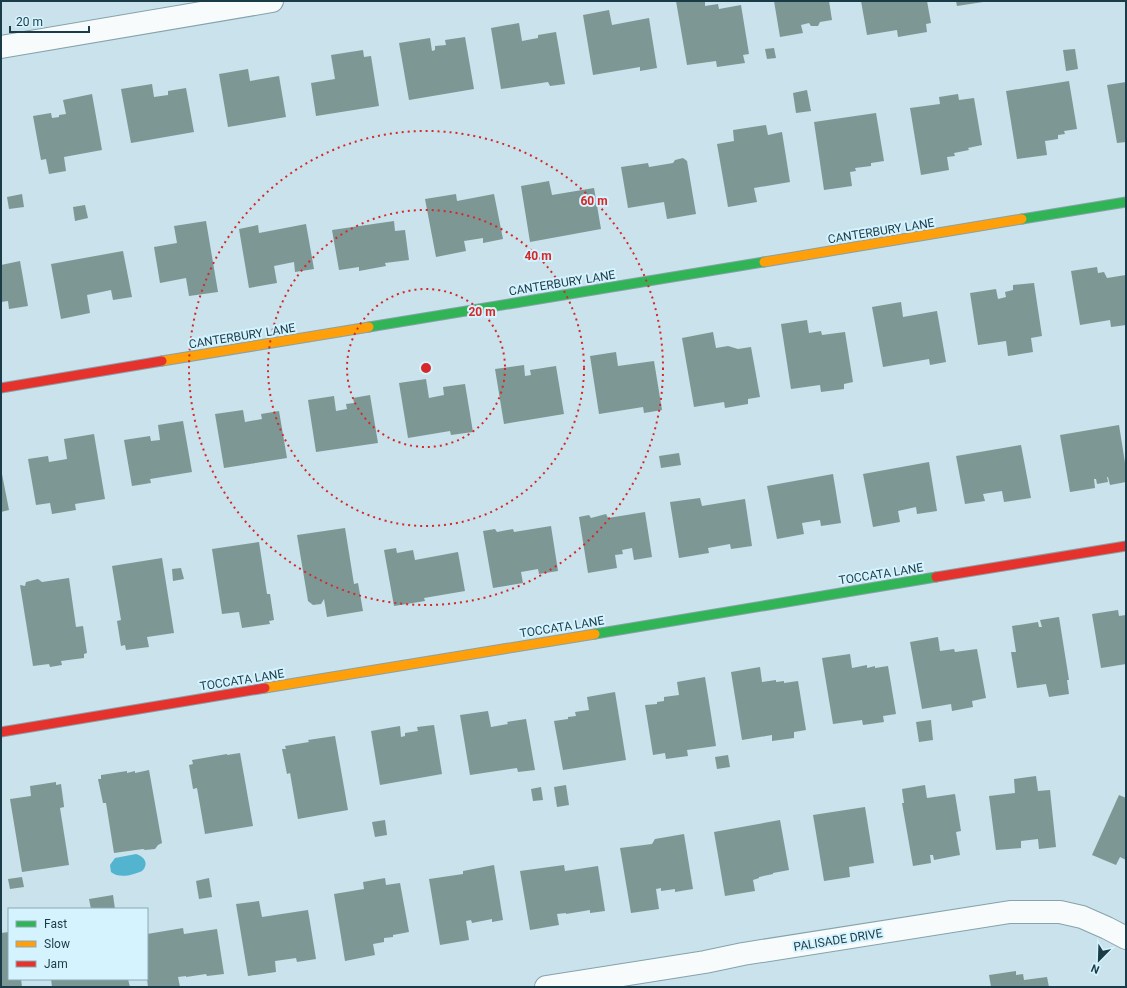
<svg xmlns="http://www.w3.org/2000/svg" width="1127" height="988" viewBox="0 0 1127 988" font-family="Roboto,sans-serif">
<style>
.water{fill:#53b4d0}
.building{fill:#7d9795}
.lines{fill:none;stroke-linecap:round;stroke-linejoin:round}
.street-casing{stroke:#86a2ab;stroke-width:24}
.fast-casing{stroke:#86a2ab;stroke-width:11}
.slow-casing{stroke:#86a2ab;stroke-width:11}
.jam-casing{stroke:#86a2ab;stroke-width:11}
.street{stroke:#f7fbfc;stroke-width:22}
.fast{stroke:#30b455;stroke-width:9}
.slow{stroke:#ff9f0a;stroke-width:9}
.jam{stroke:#e5322d;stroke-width:9}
.ring{fill:none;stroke:#d62828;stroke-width:2;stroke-dasharray:2 4}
.labels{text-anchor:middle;stroke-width:4;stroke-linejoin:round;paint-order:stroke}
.street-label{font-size:12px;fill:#1a3c48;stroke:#d5f3ff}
.centre{fill:#d62828;stroke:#d5f3ff;stroke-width:2}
.ring-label{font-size:12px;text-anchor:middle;font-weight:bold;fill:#d62828;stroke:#d5f3ff;stroke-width:4;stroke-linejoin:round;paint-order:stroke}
</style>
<rect width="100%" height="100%" fill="#c9e2eb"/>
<path class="water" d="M136 854C145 857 149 864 142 871 133 875 119 879 111 872L110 865 115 858Z"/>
<path class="building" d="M676 1H705V6L718 4 719 9 741 5 749 54 743 55 745 63 717 67 716 61 687 65Z
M774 1H829L832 20 820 22 818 26H811L809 23 801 25 803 33 780 37Z
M861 1H927L931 23 926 24 927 32 898 37 897 30 867 35Z
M956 1H983V2L957 6Z
M609 10 612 25 649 18 657 68 640 71V67L593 75 583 15Z
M519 23 522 41 538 38V35L556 32 565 84 550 86 548 82 501 89 491 28Z
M465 37 474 89 409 100 399 43 430 38 432 51 435 50V46L446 45 445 40Z
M774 48 776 58 767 59 765 49Z
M1075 49 1078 69 1066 71 1063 50Z
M363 50 364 57 371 56 379 106 316 116 311 83 335 79 331 55Z
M248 69 250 81 279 76 286 117 228 127 219 74Z
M1069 81 1077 129 1064 131 1065 134 1058 135V139L1045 141 1047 155 1017 159 1006 91Z
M1126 82V142L1117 143 1107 85Z
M152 84 154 97 168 95V91L186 88 194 132 131 143 121 89Z
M807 90 811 111 796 113 793 93Z
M92 94 102 150 64 157 66 171 49 174 46 159 41 160 33 116 51 113 52 118 59 117V115L66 114 63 100Z
M958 94 959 100 974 98 982 145 968 148 969 150 954 153 955 156 947 157 949 170 921 175 910 108 940 104 939 97Z
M876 113 884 161 871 163V166L855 168 856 171 850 172 852 186 824 190 814 122Z
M766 125 768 135 782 132 790 182 754 188 757 202 728 207 717 144 734 141 733 130Z
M683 158 687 161 696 214 667 219 664 202 628 208 621 167 648 163 649 167 673 163 675 160Z
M549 181 552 195 594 188 601 229 530 242 521 186Z
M22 194 24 207 9 209 7 197Z
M456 194 457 201 494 194 503 239 483 243V238L464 241 466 251 436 257 425 199Z
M85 205 88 218 75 221 73 207Z
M206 221 218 292 189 296 186 278 160 283 154 247 177 243 174 226Z
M394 221 395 231 405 230 409 260 385 263 386 266 359 271V267L339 270 332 230Z
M306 224 314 269 295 272 294 262 274 266 277 283 249 288 239 229 258 225 259 233Z
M123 251 132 297 113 300 111 290 87 295 90 313 61 319 51 264Z
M20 261 28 306 9 309 8 301 1 302V265Z
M1097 267 1098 273 1104 272 1107 278 1126 275V325L1111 327 1110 320 1080 325 1071 271Z
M1034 283 1042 336 1031 338 1033 352 1008 356 1006 341 978 345 970 293 996 289 998 299 1006 297 1005 292 1013 290V285Z
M901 302 903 317 937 311 946 362 930 365 929 359 883 367 872 307Z
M807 320 809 333 821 331 822 335 845 332 853 382 844 384V389L821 392 820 385 791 389 781 324Z
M713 332 716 348 728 346 738 349 751 347 760 397 748 399V404L725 408 724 402 694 407 682 338Z
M616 352 618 366 654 361 662 410 644 413 643 407 599 414 590 356Z
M524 365 525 376 531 375 530 370 556 366 564 414 504 424 495 369Z
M426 379 429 398 444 395 443 387 465 384 473 432 451 435 450 431 408 438 399 383Z
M370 395 378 443 316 452 308 400 334 396 336 411 347 409 346 404 354 403 353 398Z
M243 410 245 422 262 419 261 414 279 411 287 458 224 468 215 414Z
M183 421 192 472 150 479 151 483 132 486 124 440 150 436 151 441 160 440 158 425Z
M1119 425 1126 469V482L1110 485 1108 477H1107L1108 482 1097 484 1096 479H1094L1095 488 1070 492 1060 435Z
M94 434 105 499 75 504 76 510 52 514 50 503 36 505 28 459 48 456 49 462 67 459 64 439Z
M1021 445 1031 498 1004 502 1002 491 983 494 985 501 965 504 956 456Z
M679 453 681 465 661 468 659 456Z
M929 462 937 511 917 514 916 507 898 511 900 522 873 527 863 474Z
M1 469 9 510 1 512Z
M833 474 841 523 821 526 820 520 802 523 804 534 777 539 767 486Z
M700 498 702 506 745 499 752 546 731 549 730 544 708 548 709 553 679 558 670 502Z
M645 512 652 557 634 560 632 548 622 550 623 554 615 555 617 568 588 573 579 517 589 515 591 518 606 514 608 518Z
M551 526 558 571 539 574 538 569 521 572 523 583 493 588 483 531 495 529 497 532 513 529 514 532Z
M345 528 354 584 358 583 363 611 327 617 324 599 321 604 313 605 308 601 297 535Z
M259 542 267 594H270L274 620 269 621 270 624 242 628 239 612 222 614 212 549Z
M396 548 397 553 413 550 415 560 458 552 465 591 424 598 425 601 394 606 384 550Z
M162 558 174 633 147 637 149 647 126 650 125 645 121 646 117 621 121 620 112 566Z
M181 568 184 579 173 581 172 569Z
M69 578 76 627 83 626 87 653 84 654V658L61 661 62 665 50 667 49 664 33 666 20 585 25 586 26 582 38 579 42 582Z
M1118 610 1119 616 1126 615V664L1101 668 1092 614Z
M1059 617 1069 680H1067L1069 694 1049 697 1046 684 1017 688 1011 652H1016L1012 626 1038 622 1039 627H1042L1040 620Z
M938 637 940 651 954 649 955 652 977 649 986 698 972 701 973 707 952 711 951 704 922 709 910 642Z
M850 654 852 668 867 665V668L875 666V668L888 666 896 714 883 716 884 722 863 725 862 720 833 724 822 658Z
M760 667 762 682 776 680V682L784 681V683L798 681 806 730 794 732V738L772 741V735L742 740 731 672Z
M705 677 716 746 687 750 688 756 666 759 665 753 653 755 645 705 657 704V702L664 701V697L679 695 677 682Z
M615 692 626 760 563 770 554 721 568 719V717L576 716 575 712 589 710 587 697Z
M488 711 491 727 508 724 507 722 526 719 535 770 518 772 517 768 470 775 460 715Z
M931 720 933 740 919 742 916 722Z
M434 725 442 774 380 785 371 731 400 726 401 737 405 736V733L418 731 417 727Z
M335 736 348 810 298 819 290 773 287 774 282 749H286L285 746 309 742 308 740Z
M240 753 253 826 205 834 197 788 193 789 189 765 193 764 192 760 227 754V755Z
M728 755 730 767 717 769 715 757Z
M149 770 162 843 158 845 155 849 145 850 143 849 114 853 106 803H103L98 779H101V775L127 771V773L135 771V773Z
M1036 776 1038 791 1050 790 1056 847 1039 849 1038 839 1021 841V848L996 850 989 796 1015 793 1014 779Z
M56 782V785L61 784 64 806V807L60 808 69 865 22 872 10 799 31 796 30 786Z
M566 785 569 805 557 807 554 787Z
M925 785 927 798 955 794 961 831 956 832 960 855 934 860 933 855H930L931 863 913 866 902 803H904L902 789Z
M541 787 543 800 533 801 531 789Z
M1119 795 1126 798V860L1120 857 1116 865 1092 855Z
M865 807 874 863 849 867 850 877 824 881 813 815Z
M385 820 387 835 375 837 372 822Z
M780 820 789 870 773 873V874L759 877V878L753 880 755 891 725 896 714 832Z
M684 834 693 889 675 892V889L661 891V888L656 889 659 909 631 913 620 848 652 844 655 839Z
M494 865 503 920 492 922V919L472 923 471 920 466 921 469 940 440 945 429 879 463 874V871Z
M564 865 565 871 598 866 605 911 590 913V910L566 914V913L557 914 559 925 530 930 520 871Z
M22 877 24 887 10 889 8 879Z
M209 878 212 897 199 899 196 881Z
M385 878 386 885 400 883 409 932 393 935V937L384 938V942L373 944 375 955 345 961 334 894 364 889 363 882Z
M113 895 115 909H91L89 899Z
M259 901 262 917 308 910 316 959 297 962 296 958 275 961 276 972 248 976 236 904Z
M183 928 184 934 217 929 224 974 207 976 206 974 186 977V976L178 977 180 987H148L147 979V934Z
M9 932V979H21L22 987H1V933Z
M1016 971V975L1023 974 1024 980 1047 977 1049 987H991L989 975Z
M51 979H128L130 987H52Z"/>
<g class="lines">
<defs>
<path id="street" d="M1 47 272 1
M546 987 705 962 743 954 1010 912H1060L1082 917 1107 928 1126 938"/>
<path id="fast" d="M1022 219 1126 202
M369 327 764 262
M595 634 936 577"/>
<path id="slow" d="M764 262 1022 219
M162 361 369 327
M265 688 595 634"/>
<path id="jam" d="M1 388 162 361
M936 577 1126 546
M1 732 265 688"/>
</defs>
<use href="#street" class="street-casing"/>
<use href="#fast" class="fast-casing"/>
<use href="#slow" class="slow-casing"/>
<use href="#jam" class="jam-casing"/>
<use href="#street" class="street"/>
<use href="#fast" class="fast"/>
<use href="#slow" class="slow"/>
<use href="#jam" class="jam"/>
</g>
<g class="ring">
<circle cx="426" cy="368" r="79"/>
<circle cx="426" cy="368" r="158"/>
<circle cx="426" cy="368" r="237"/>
</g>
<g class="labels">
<g class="street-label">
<text transform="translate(881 231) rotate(-9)" y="4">CANTERBURY LANE</text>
<text transform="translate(562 283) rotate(-9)" y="4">CANTERBURY LANE</text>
<text transform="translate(242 336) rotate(-9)" y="4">CANTERBURY LANE</text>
<text transform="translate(881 574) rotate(-9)" y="4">TOCCATA LANE</text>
<text transform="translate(562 627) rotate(-9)" y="4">TOCCATA LANE</text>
<text transform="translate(242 680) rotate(-9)" y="4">TOCCATA LANE</text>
<text transform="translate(838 940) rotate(-9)" y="4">PALISADE DRIVE</text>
</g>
</g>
<circle cx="426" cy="368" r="6" class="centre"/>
<g class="ring-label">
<text x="594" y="205">60 m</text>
<text x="538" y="260">40 m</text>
<text x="482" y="316">20 m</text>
</g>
<rect width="1127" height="988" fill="none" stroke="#1a3c48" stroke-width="4"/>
<rect x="8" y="908" width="140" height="72" fill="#d5f3ff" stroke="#8aaab6"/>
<rect x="16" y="921" width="20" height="6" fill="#30b455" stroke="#8aaab6"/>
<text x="44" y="928" font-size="12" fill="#1a3c48">Fast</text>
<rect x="16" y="941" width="20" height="6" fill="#ff9f0a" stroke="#8aaab6"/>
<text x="44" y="948" font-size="12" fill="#1a3c48">Slow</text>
<rect x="16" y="961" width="20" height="6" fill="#e5322d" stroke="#8aaab6"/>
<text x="44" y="968" font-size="12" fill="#1a3c48">Jam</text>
<g transform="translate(1099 960) rotate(203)" stroke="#d5f3ff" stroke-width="3" paint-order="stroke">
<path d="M0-3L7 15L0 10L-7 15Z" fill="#1a3c48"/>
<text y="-6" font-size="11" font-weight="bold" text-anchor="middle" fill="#1a3c48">N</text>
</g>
<path d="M10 26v6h79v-6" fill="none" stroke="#1a3c48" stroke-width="2"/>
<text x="16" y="26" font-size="12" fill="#1a3c48" stroke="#d5f3ff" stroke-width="3" paint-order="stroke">20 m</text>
</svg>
